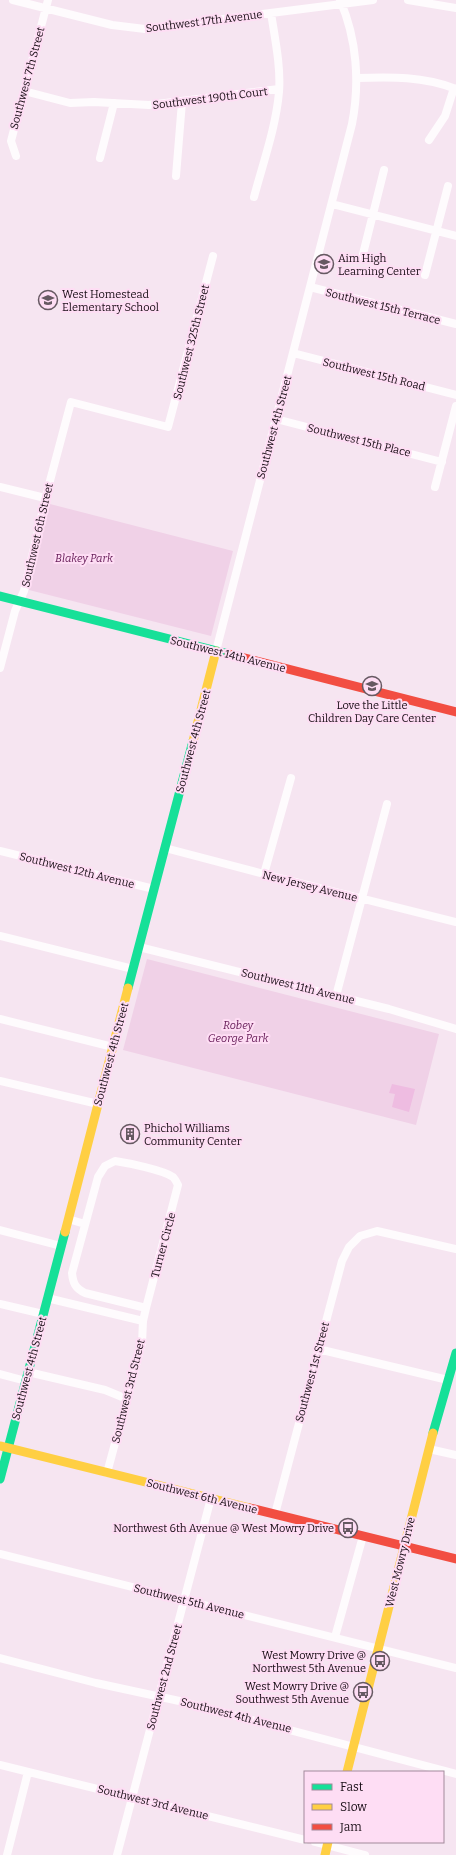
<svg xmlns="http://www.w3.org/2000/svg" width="456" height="1855" viewBox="0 0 456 1855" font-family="Bitter,serif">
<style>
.green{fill:#f0d1e7}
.water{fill:#eebce1}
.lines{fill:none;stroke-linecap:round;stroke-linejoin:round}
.street{stroke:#fefbfd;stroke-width:8}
.fast{stroke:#16e098;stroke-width:9}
.slow{stroke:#ffcf43;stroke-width:9}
.jam{stroke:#f24e42;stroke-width:9}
.labels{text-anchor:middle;stroke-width:4;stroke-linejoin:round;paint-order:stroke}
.street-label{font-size:11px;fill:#180d15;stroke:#feddf4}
.poi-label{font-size:11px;fill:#180d15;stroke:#feddf4;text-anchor:start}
.park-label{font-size:11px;font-style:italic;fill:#641a56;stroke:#feddf4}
</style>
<rect width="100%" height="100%" fill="#f6e5f1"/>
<path class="green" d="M50 504 233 551 211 636 29 590Z
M147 959 439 1034 416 1125 123 1050Z"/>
<path class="water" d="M392 1084 415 1089 409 1112 392 1107 395 1094 389 1093Z"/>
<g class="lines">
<path class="street" d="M13 0 112 25 145 29 373 0
M408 0 456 8
M357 78C391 77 423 76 456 89
M24 91 70 103 94 102 149 105 279 89
M429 140 445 116 454 88
M16 156 11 141 48 0
M100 158 114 103
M176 176 182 102
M254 197C263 163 276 127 279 92 281 67 275 39 271 13
M332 204 456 236
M362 258 384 170
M425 275 448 186
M310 287 456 324
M293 353 456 395
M276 419 442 462
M0 487 45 498
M435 487 456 406
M216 651 352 124C360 83 357 39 340 0
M0 668 15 611 24 591 47 492 71 402 168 427 213 256
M165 848 264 874 456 922
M0 851 154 889
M264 874 291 778
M0 936 133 969
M139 947 389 1009 456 1029
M336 996 387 804
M0 1019 113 1047
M0 1081 98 1104
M115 1161C128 1163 163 1170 173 1177 175 1179 177 1183 178 1185L146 1308 85 1293C75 1288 73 1283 72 1273L98 1177 105 1166Z
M68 1219 85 1224
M0 1230 61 1246
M47 1298 143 1321
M0 1304 43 1314
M318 1349 448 1380
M28 1372 105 1390 127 1399
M0 1374 26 1381
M429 1449 456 1455
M107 1473 142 1343 143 1321 146 1308
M275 1514 342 1261 349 1247 360 1236 377 1231 456 1249
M0 1554 456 1668
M335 1637 363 1536
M0 1658 96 1683 184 1702 456 1774
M0 1765 305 1840
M315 1842 365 1855
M7 1855 28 1772
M117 1855 211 1498"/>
<path class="fast" d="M0 596 229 654
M128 988 193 741
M433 1433 456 1353
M0 1479 65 1232"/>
<path class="slow" d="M193 741 216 651
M65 1232 128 988
M1 1446 250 1508
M347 1772 433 1433
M325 1855 328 1842"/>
<path class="jam" d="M229 654 456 712
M250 1508 456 1559"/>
</g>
<defs>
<symbol id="school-ring" viewBox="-11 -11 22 22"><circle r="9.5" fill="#feddf4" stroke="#665962" stroke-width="1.5"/><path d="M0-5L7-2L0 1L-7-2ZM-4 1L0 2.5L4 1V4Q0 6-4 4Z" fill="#665962"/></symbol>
<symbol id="building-ring" viewBox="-11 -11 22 22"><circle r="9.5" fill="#feddf4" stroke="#665962" stroke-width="1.5"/><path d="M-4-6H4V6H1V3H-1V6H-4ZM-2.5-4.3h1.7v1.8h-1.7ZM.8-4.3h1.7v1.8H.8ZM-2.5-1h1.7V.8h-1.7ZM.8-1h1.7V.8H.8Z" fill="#665962"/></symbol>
<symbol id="bus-ring" viewBox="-11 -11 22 22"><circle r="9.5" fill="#feddf4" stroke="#665962" stroke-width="1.5"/><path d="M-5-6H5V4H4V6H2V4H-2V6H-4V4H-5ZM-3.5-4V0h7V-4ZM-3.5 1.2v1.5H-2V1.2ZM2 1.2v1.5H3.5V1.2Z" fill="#665962"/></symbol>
</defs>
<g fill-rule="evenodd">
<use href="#school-ring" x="313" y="253" width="22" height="22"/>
<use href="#school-ring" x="37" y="289" width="22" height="22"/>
<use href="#school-ring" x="361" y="675" width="22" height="22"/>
<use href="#building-ring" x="119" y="1123" width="22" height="22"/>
<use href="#bus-ring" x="337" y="1517" width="22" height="22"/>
<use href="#bus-ring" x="369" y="1650" width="22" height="22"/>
<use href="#bus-ring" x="352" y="1681" width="22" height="22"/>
</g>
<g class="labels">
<g class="street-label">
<text transform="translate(204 21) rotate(-7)" y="4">Southwest 17th Avenue</text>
<text transform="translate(27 78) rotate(-75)" y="4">Southwest 7th Street</text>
<text transform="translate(210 98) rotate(-7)" y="4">Southwest 190th Court</text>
<text transform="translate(383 306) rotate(14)" y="4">Southwest 15th Terrace</text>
<text transform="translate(191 342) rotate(-76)" y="4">Southwest 325th Street</text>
<text transform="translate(374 374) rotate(14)" y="4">Southwest 15th Road</text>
<text transform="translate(274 427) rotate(-75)" y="4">Southwest 4th Street</text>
<text transform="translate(359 440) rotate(14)" y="4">Southwest 15th Place</text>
<text transform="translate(37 535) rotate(-77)" y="4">Southwest 6th Street</text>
<text transform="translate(228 654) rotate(14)" y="4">Southwest 14th Avenue</text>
<text transform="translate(193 741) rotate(-75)" y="4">Southwest 4th Street</text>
<text transform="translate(77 870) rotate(14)" y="4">Southwest 12th Avenue</text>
<text transform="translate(310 886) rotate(14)" y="4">New Jersey Avenue</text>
<text transform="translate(298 986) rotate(14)" y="4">Southwest 11th Avenue</text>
<text transform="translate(111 1054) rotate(-75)" y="4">Southwest 4th Street</text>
<text transform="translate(163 1245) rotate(-75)" y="4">Turner Circle</text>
<text transform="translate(29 1368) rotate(-75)" y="4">Southwest 4th Street</text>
<text transform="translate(312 1372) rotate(-75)" y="4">Southwest 1st Street</text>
<text transform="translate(128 1391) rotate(-76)" y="4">Southwest 3rd Street</text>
<text transform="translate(202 1496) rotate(14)" y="4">Southwest 6th Avenue</text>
<text transform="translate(400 1562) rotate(-76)" y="4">West Mowry Drive</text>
<text transform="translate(189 1601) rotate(14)" y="4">Southwest 5th Avenue</text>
<text transform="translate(164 1677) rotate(-75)" y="4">Southwest 2nd Street</text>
<text transform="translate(236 1715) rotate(14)" y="4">Southwest 4th Avenue</text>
<text transform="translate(153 1802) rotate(14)" y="4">Southwest 3rd Avenue</text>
</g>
<g class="poi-label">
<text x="338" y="262">Aim High<tspan x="338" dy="13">Learning Center</tspan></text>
<text x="62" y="298">West Homestead<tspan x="62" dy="13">Elementary School</tspan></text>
<text x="372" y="709" text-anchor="middle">Love the Little<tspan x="372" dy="13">Children Day Care Center</tspan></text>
<text x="144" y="1132">Phichol Williams<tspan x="144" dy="13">Community Center</tspan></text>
<text x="334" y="1532" text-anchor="end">Northwest 6th Avenue @ West Mowry Drive</text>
<text x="366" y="1659" text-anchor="end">West Mowry Drive @<tspan x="366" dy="13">Northwest 5th Avenue</tspan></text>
<text x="349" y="1690" text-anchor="end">West Mowry Drive @<tspan x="349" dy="13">Southwest 5th Avenue</tspan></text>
</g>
<g class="park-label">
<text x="84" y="562">Blakey Park</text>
<text x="238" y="1029">Robey<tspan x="238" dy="13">George Park</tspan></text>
</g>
</g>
<rect x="304" y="1771" width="140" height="72" fill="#feddf4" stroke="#a28a9b"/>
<rect x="312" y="1784" width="20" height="6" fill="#16e098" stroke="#a28a9b"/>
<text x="340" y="1791" font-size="12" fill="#180d15">Fast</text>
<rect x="312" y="1804" width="20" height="6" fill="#ffcf43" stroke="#a28a9b"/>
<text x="340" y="1811" font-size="12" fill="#180d15">Slow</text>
<rect x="312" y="1824" width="20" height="6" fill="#f24e42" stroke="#a28a9b"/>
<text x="340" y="1831" font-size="12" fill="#180d15">Jam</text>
</svg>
